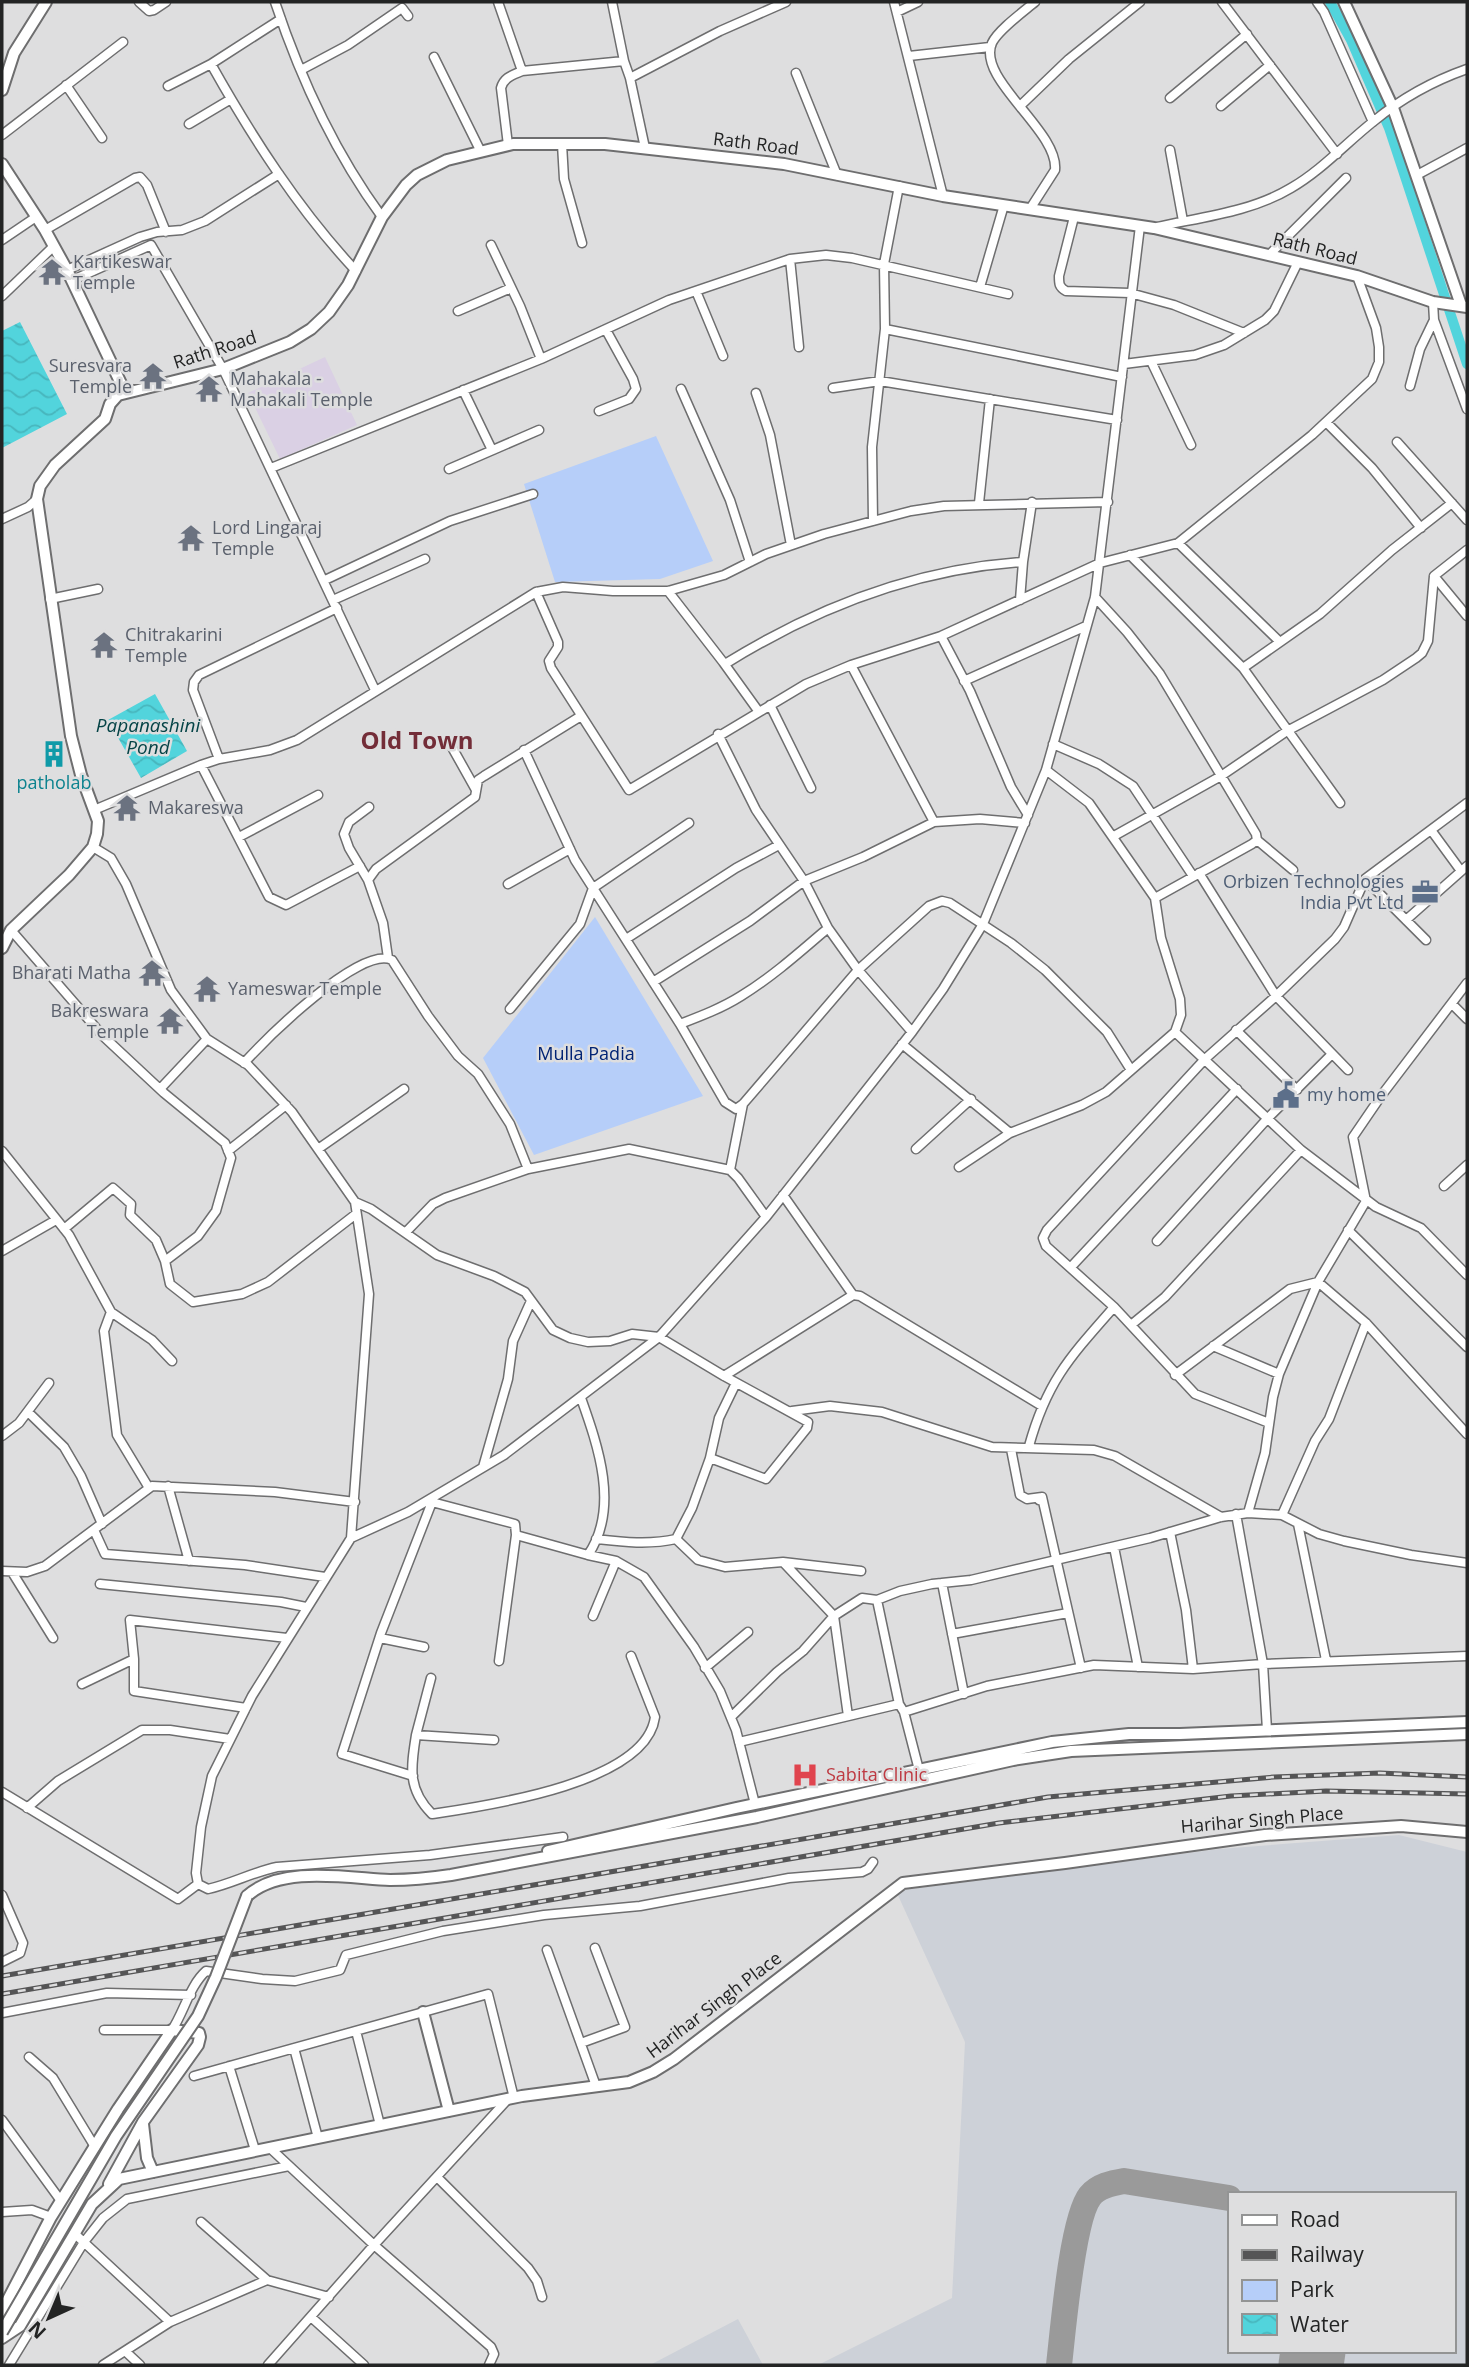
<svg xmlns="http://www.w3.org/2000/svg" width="1469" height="2367" viewBox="0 0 1469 2367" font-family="'Open Sans',sans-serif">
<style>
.commercial{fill:#dad0e4}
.built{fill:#cdd1d8;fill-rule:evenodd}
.green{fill:#b6cef9}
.water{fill:url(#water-waves)}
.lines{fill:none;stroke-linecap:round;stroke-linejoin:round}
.canal{stroke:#52d4dc;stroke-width:10}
.taxiway{stroke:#9a9a9a;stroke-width:26}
.runway{stroke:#9a9a9a;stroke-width:65}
.street-casing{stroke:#6e6e6f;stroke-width:11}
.secondary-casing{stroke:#6e6e6f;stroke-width:14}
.street{stroke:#fff;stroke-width:8}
.secondary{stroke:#fff;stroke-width:10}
.rail-casing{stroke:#555556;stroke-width:5}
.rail{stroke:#dededf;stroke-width:2.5;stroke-dasharray:8;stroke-linecap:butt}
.secondary-bridge-casing{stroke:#6e6e6f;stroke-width:14;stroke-linecap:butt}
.secondary-bridge{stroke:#fff;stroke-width:10}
.labels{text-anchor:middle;stroke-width:5;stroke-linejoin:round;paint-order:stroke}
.street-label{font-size:18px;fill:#232424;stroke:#dededf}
.worship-label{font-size:18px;fill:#5b616d;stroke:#dededf;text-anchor:start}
.culture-label{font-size:18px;fill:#0d838f;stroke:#dededf}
.service-label{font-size:18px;fill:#4e5e75;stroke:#dededf;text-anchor:end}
.park-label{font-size:18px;fill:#012374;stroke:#dededf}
.health-label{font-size:18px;fill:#be3a42;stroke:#dededf;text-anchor:start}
.water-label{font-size:19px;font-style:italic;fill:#054346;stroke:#dededf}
.district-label{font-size:24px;font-weight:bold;fill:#732d38;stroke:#dededf}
</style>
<defs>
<pattern id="water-waves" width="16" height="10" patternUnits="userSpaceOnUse" patternTransform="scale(1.75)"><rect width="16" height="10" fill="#52d4dc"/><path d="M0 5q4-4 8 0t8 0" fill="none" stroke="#47b6bd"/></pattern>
</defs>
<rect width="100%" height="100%" fill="#dededf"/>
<path class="commercial" d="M325 357 357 425 280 459 248 393Z"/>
<path class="built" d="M1399 1835 1467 1852V2365H818L952 2298 965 2042 896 1891 1219 1849ZM1229 2194H1453V2351H1229Z
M738 2319 763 2365H649H650Z"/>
<path class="green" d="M656 436 713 561 660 579 555 582 524 484Z
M595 917 703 1096 534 1155 483 1058Z"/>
<path class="water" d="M20 322 67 414 2 448V331Z
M155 694 187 751 141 778 108 720Z"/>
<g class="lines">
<path class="canal" d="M1330 2 1351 40 1389 128 1467 364"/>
<path class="taxiway" d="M1059 2365C1063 2331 1072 2219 1090 2196 1098 2186 1112 2183 1124 2181L1229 2198
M1316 2365 1324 2351"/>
<path class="runway" d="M1311 2365 1313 2351"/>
<defs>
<path id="street" d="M139 2 149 11 154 10 166 2
M275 2C300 77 335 153 382 217
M498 2 522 71
M894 2 943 196
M1222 2 1337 154
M1317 2 1324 12 1373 122
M897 12 918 2
M909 56 990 47
M434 57 480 150
M624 61 630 78 720 31 786 2
M211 64C252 137 298 209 356 271
M301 70 348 45 402 8 408 16
M796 73 837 175
M630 78 645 148
M66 85 102 138
M168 86 211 64 281 19
M1170 98 1247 34
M1020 106 1069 59 1140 2
M1221 106 1270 65
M189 124 231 99
M2 135 123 42
M562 144 564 179 582 243
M508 145 501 88C504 77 513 75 522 71L624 61 612 2
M1170 150 1183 221
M1417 175 1467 148
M1030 209 1055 170C1059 131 976 79 992 43 998 30 1023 12 1035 2
M1074 217 1059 276C1059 284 1059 287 1066 291L1130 293 1174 305 1244 333
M1157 227C1202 217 1251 212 1291 188 1322 170 1346 143 1374 121 1402 98 1433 81 1467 69
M45 230 135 178 140 177 147 185 166 232
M2 240 36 217
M491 245 520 306 541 359
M1269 255 1346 178
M790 259 799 347
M67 270 140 237 157 232 182 230 205 221 279 174
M73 280 151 245 223 369 375 690
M980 287 1004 205
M696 291 723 356
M2 296 54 246
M1433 302 1434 320 1467 409
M458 311 511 288
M885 329 1122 377
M1151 361 1191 445
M1124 364 1195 355 1224 345 1265 320 1274 311 1298 262
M1410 386 1420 349 1434 320
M833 388 880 381 1117 420
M681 389 730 500 750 562
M463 390 492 450
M756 393 770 435 791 545
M599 411 629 399 636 389 633 379 606 330
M1326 422 1372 468 1421 528
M1397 442 1467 520
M271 468 541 359 669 300 790 259 826 255 852 258 1008 294
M449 469 539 430
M979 503 990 399
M2 519 28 507 37 499
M873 521 872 447 885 329 884 264 899 186
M1178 543 1280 642
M1130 555 1243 668 1340 803
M1023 562 1032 502
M1434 576 1467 616
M325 580 450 521 533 494
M668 591 723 662 759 712
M536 592 558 642V647L549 661 551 668 629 790 806 684 851 665 941 636 1100 563 1178 543 1312 435 1372 379 1379 362V347L1376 328 1357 276
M1095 597 1127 632 1160 674 1256 834 1257 840 1252 844 1155 898
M50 599 98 589
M333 600 425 559
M941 636 970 691 1011 787 1028 815
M725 664C817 607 915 569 1023 562L1020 600
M851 665 934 822
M1243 668 1320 614 1392 550 1452 503
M964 681 1086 626
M770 705 811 788
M718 734 756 810 804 881 828 928 858 970 912 1032
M1053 744 1099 764 1133 786 1193 876
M453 749 476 790
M524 750 575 860 680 1024 725 1102 736 1109 743 1104 858 970 929 906 942 901 950 903 1011 943 1045 970 1107 1032 1131 1070
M219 759 193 690 194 682 199 675 337 608
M201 765 269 897 286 905 360 866
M94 810 201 765 219 759 270 750 297 740 536 592 563 587 613 591H668L724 575 766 554 824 534 911 511 944 506 1108 502
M1431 830 1461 871
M1114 836 1221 776 1287 731 1383 680 1416 658 1422 653 1428 641 1434 576 1467 550
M239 837 318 795
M1257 840 1293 870
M93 847 111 858 126 884 171 990 207 1039 248 1065 292 1112 355 1202 369 1294 351 1538
M1199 873 1276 996 1348 1070
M1365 879 1426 940
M368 880 349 848 344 834 349 822 369 807
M508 884 570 849
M1406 920 1467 866
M11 930 103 1036 164 1093 225 1143 231 1158 216 1211 198 1236 165 1261 156 1240 130 1215 131 1204 113 1188 64 1229
M626 939 736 868 779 845
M388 958 383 923 368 880 376 869 475 797 478 780 484 776 581 716
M653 982 750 921 804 881 863 857 934 822 980 819 1025 823
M1452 1004 1467 1019
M510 1009 580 924 593 888 689 823
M680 1024C701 1016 722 1008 741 996 772 977 800 952 828 928
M1236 1030 1297 1090
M1175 1032 1301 1150 1376 1207 1421 1228 1467 1275
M902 1044 1010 1133
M244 1063C266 1039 360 945 392 960L428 1016 458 1056 478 1074 510 1124 528 1169 629 1149 730 1170 738 1178 766 1217
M160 1089 207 1039
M318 1149 404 1089
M916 1149 971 1099
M2 1151 69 1235 111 1312 104 1331 117 1435 149 1488
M228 1151 286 1105
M959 1167 1010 1133 1082 1105 1106 1092 1175 1032 1181 1015 1180 999 1161 938 1155 898 1089 803 1046 770
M730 1170 743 1104
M1444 1186 1467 1165
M783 1195 853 1295
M355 1202 371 1209 437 1255 494 1276 525 1292 553 1330 570 1338 588 1342 610 1341 632 1334 659 1337 724 1376 808 1422 807 1428 766 1479 710 1458 719 1418 736 1383
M1348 1230 1467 1347
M406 1232 433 1204 445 1198 528 1169
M1157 1241 1268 1118 1332 1054
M2 1251 56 1220
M165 1261 170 1284 193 1302 242 1294 268 1282 356 1214
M1071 1267 1237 1089
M111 1312 152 1340 172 1361
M1131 1325 1165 1297 1301 1150
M1213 1346 1279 1374
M1175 1375 1290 1289 1318 1282 1366 1323 1467 1434
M724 1376 853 1295 860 1296 1042 1406
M792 1411 830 1406 882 1412 992 1447 1094 1450 1115 1456 1221 1517
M28 1412 64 1447 81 1476 102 1524
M1269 1423 1195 1394 1114 1307 1046 1246 1043 1238 1047 1230 1205 1059 1276 996 1335 939 1344 927 1365 879 1467 803
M2 1436 19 1423 49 1383
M1029 1446C1047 1381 1070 1357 1114 1307
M1011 1449 1020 1495 1027 1499 1042 1497 1039 1500
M483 1467 508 1379 513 1341 531 1301
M168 1486 189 1561
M1042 1497 1081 1668
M428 1501 515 1524 516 1535 499 1661
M1248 1513 1265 1453 1273 1397 1279 1374 1318 1282 1366 1201 1353 1137 1381 1096 1467 983
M1236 1514 1263 1664 1467 1656
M1282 1515 1315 1441 1329 1419 1366 1323
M1298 1524 1326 1660
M94 1530 105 1554 245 1565 325 1577
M1170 1532 1186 1610 1193 1669
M516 1535 588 1555C620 1508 598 1446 581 1398
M596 1539C623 1542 649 1545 676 1539L698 1560 725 1567 783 1562 834 1616 848 1716
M676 1539 692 1508 710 1458
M1114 1547 1138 1667
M588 1555 616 1561 593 1616
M616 1561 644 1577 694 1647 720 1691 736 1730 755 1804
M783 1562 861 1571
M2 1571 27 1572 45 1566 152 1486 275 1492 355 1502
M12 1572 53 1638
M942 1583 964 1694
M100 1584 281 1602 306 1607
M877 1600 899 1704 904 1712 919 1770
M952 1634 1068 1613
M380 1638 424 1647
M134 1659V1691L246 1708
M705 1668 748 1632
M82 1684 134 1659 130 1620 287 1638
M904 1712 987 1686 1094 1665 1193 1669 1263 1664 1267 1730
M731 1717 777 1672 803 1651 834 1616 862 1598 877 1600 900 1591 932 1584 971 1580 1150 1538 1221 1517 1248 1513 1282 1515 1319 1534 1344 1541 1411 1555 1467 1563
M416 1735 431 1678
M494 1740 416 1735C411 1767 407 1789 432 1814 485 1806 646 1784 655 1717L631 1656
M739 1742 899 1704
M413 1776 342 1754 381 1633 432 1502
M2 1792 178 1899 198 1884
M27 1808 58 1781 142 1730H170L230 1739
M563 1837 430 1855 277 1867C253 1872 231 1884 208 1889L198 1884 196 1873 201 1827 212 1776 252 1696 351 1538 408 1512 504 1455 659 1337 766 1217 912 1032 943 989 983 924 1046 770 1095 597 1140 226
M2 1895 23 1943 20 1953 2 1962
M547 1950 596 2086
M2 2013 107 1993 191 1995
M104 2030H172C184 2012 190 1985 206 1971L262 1979 295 1981 340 1970 346 1955 443 1931 544 1915 640 1906 789 1878 862 1872 868 1869 873 1862
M356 2031 380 2125
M581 2043 625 2027 595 1948
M294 2048 318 2138
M29 2057 53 2078 95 2147
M229 2066 255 2150
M194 2076 488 1994 514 2098
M2 2120 61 2201
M270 2148 374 2245 509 2098
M437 2177 528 2268 537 2281 542 2297
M2 2212 32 2210 51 2217
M201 2222 267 2280
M75 2234 170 2322 103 2365
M311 2317 364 2365
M170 2322 267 2280 329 2297
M125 2351 140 2365
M9 2365 84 2242 103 2218 127 2199 289 2166
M268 2365 374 2245 491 2347 494 2354 489 2365"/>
<path id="secondary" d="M1344 2 1393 108 1461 305
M2 90 14 53 46 2
M2 164 45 230 67 270 125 392
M2 948 11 930 69 875 93 847 97 834 98 821 81 775 71 736 37 499 40 486 55 465 105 419 110 404 118 395 223 369 290 342 311 329 329 312 348 285 382 217 406 185 417 175 447 160 513 144H605L784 164 943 196 1154 228 1357 276 1433 302 1467 307
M548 1851 736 1808 1052 1742 1129 1734H1180L1467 1722
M247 1896C281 1865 347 1878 390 1880 411 1880 431 1878 451 1875L757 1817 1013 1760 1071 1751 1467 1734
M423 2012 449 2111
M143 2124 147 2158 153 2172
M2 2311 51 2217 118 2109 172 2030 199 2033 200 2037 198 2045 143 2122 109 2184
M2 2338 20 2326 92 2204 119 2179 522 2096 629 2082 653 2072 674 2059 903 1883 1065 1863 1265 1835 1401 1826 1467 1832"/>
</defs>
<use href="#street" class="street-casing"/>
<use href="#secondary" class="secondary-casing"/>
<use href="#street" class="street"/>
<use href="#secondary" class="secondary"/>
<defs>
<path id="rail" d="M2 1976 1048 1797 1274 1777 1380 1773 1467 1777
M2 1994 999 1823 1231 1796 1326 1791 1467 1794"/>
</defs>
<use href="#rail" class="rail-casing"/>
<use href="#rail" class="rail"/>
<defs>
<path id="secondary-bridge" d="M2 2332 116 2136 198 2016 216 1977 247 1896"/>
</defs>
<use href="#secondary-bridge" class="secondary-bridge-casing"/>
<use href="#secondary-bridge" class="secondary-bridge"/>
</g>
<defs>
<symbol id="temple-bare" viewBox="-9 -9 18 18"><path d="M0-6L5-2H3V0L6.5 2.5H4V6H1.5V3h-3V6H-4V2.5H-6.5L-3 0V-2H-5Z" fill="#6b7280" stroke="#dededf" stroke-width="2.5" paint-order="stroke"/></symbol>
<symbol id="building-bare" viewBox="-9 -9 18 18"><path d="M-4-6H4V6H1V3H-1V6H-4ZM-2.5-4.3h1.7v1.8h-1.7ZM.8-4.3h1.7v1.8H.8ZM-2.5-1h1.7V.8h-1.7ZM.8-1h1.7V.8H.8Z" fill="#0f9aa8" stroke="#dededf" stroke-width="2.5" paint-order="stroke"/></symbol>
<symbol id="office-bare" viewBox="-9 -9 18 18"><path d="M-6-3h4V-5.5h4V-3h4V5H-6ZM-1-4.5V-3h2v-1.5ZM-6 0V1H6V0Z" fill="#5c6f8a" stroke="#dededf" stroke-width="2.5" paint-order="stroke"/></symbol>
<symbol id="civic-bare" viewBox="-9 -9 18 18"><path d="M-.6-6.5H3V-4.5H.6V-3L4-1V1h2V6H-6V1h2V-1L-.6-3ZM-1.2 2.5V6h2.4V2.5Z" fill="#5c6f8a" stroke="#dededf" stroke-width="2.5" paint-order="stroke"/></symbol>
<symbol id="hospital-bare" viewBox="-9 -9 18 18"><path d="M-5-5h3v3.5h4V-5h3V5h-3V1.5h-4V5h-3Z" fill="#e0444e" stroke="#dededf" stroke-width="2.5" paint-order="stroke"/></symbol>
</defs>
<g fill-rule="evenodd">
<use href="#temple-bare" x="33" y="253" width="38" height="38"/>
<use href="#temple-bare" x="134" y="357" width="38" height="38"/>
<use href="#temple-bare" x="190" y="370" width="38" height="38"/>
<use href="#temple-bare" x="172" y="519" width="38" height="38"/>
<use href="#temple-bare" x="85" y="626" width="38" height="38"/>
<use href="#building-bare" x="35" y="735" width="38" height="38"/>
<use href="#temple-bare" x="108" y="789" width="38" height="38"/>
<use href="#office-bare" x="1406" y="873" width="38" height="38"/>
<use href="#temple-bare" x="133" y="954" width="38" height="38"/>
<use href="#temple-bare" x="188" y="970" width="38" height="38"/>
<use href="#temple-bare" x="151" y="1002" width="38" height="38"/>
<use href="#civic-bare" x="1267" y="1076" width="38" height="38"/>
<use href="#hospital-bare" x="786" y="1756" width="38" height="38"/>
</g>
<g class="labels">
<g class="street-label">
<text transform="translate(756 144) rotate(7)" y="6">Rath Road</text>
<text transform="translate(1315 249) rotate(14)" y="6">Rath Road</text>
<text transform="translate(215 350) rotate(-18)" y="6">Rath Road</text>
<text transform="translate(1262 1820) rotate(-5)" y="6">Harihar Singh Place</text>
<text transform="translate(714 2005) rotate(-37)" y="6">Harihar Singh Place</text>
</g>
<g class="worship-label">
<text x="73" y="268">Kartikeswar<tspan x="73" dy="21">Temple</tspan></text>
<text x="132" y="372" text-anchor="end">Suresvara<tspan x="132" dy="21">Temple</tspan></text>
<text x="230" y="385">Mahakala -<tspan x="230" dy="21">Mahakali Temple</tspan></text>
<text x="212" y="534">Lord Lingaraj<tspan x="212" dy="21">Temple</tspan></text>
<text x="125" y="641">Chitrakarini<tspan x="125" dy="21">Temple</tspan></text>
<text x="148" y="814">Makareswa</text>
<text x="131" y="979" text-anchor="end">Bharati Matha</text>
<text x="228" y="995">Yameswar Temple</text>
<text x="149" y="1017" text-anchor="end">Bakreswara<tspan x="149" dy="21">Temple</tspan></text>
</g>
<g class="culture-label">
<text x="54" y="789">patholab</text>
</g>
<g class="service-label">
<text x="1404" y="888">Orbizen Technologies<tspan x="1404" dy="21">India Pvt Ltd</tspan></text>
<text x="1307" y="1101" text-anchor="start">my home</text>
</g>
<g class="park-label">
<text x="586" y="1060">Mulla Padia</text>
</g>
<g class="health-label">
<text x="826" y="1781">Sabita Clinic</text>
</g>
<g class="water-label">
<text x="148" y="732">Papanashini<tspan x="148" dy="22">Pond</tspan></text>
</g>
<g class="district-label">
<text x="417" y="749">Old Town</text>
</g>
</g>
<rect width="1469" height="2367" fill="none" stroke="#232424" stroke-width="7"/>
<rect x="1228" y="2192" width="228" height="161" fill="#dededf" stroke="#939494" stroke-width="2"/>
<rect x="1242" y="2215" width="35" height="10" fill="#ffffff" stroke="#939494" stroke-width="2"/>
<text x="1290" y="2227" font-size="21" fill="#232424">Road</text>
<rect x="1242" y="2250" width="35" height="10" fill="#555556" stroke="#939494" stroke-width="2"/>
<text x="1290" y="2262" font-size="21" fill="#232424">Railway</text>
<rect x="1242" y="2280" width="35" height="21" fill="#b6cef9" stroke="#939494" stroke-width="2"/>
<text x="1290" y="2297" font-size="21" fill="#232424">Park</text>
<rect x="1242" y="2314" width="35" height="21" fill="url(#water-waves)" stroke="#939494" stroke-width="2"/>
<text x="1290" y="2332" font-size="21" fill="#232424">Water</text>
<g transform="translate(49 2318) rotate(224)" stroke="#dededf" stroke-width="5" paint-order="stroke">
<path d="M0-5L12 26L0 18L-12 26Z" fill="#232424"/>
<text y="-10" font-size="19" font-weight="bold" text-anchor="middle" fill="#232424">N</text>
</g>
</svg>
